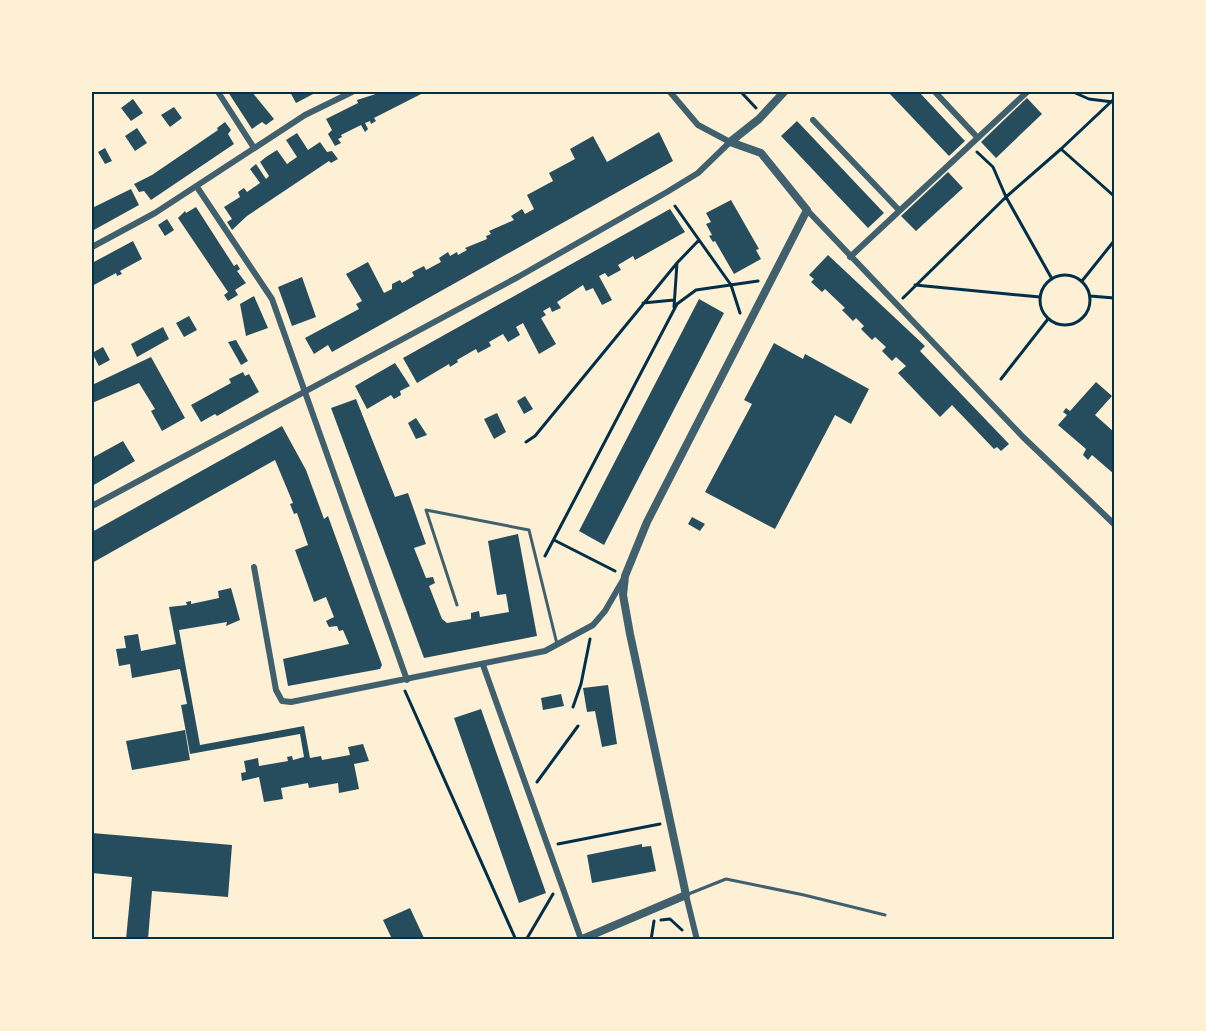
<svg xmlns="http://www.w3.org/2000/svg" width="1206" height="1031" viewBox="0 0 1206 1031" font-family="Inter,sans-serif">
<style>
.building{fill:#264d5e}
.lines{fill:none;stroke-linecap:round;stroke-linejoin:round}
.path{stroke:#003049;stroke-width:3}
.service{stroke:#3f606c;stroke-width:3}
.minor{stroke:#3f606c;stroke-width:6}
.tertiary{stroke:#3f606c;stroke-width:8}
.neatline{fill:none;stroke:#003049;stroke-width:2}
</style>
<rect width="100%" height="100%" fill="#fdf0d5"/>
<path class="building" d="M228 92H252L274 119 266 125 262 122 252 129Z
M290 92H317L296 103Z
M382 92H425L374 118 376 121 371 124 370 121 365 123 368 129 365 132 361 125 341 135 342 137 338 139 341 143 335 146 328 134 332 130 326 119 358 103 357 100Z
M888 92H919L965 141 949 156Z
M1027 98 1042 114 996 158 981 142Z
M133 99 143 113 131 121 121 108Z
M174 107 182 118 170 127 161 115Z
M797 121 884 213 868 228 781 136Z
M225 122 231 130 228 134 234 144 151 200 144 191 139 192 134 184 152 175 218 130 217 128Z
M137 128 147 143 135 151 125 136Z
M659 132 673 161 332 352 328 345 314 354 305 338 359 309 356 304 362 301 346 274 368 262 384 293 392 289V284L400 280 402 283 414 276 412 272 424 266 426 270 441 262 439 258 448 252 450 256 457 252 458 255 467 250 465 248 487 239 486 236 491 234 489 231 514 220 511 216 522 209 525 214 534 209 527 195 553 181 549 173 575 159 570 149 593 136 607 162Z
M297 133 308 150 320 142 327 152 332 151 338 159 331 163 329 161 247 216 232 230 227 222 232 219 224 207 240 197 238 192 244 188 247 192 260 183 250 169 256 164 266 179 269 176 260 162 266 157 277 150 287 164 297 157 286 140Z
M105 148 112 161 105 164 98 152Z
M948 172 963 188 916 231 901 216Z
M131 189 139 205 92 231V208Z
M731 200 759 249 756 250 761 259 734 274 715 241 713 242 709 236 712 235 706 224 711 222 706 213Z
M196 207 234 266 237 264 240 269 237 271 246 283 235 290 238 295 228 301 224 295 228 292 178 218 185 211 186 213Z
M670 209 685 232 635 260 633 256 618 265 621 270 608 277 605 273 599 276 612 300 602 305 593 288 586 291 583 285 557 302 561 308 552 312 550 307 543 311 546 315 541 318 556 344 539 354 523 323 516 327 520 335 508 342 503 334 489 342 491 346 478 353 476 349 457 360 458 362 450 367 449 364 417 383 403 358Z
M167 219 174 230 165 236 158 225Z
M133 241 142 259 120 271 122 274 117 276 116 273 92 286V263Z
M828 255 925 346 920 351 1009 444 1001 451 997 447 994 449 952 405 940 417 898 373 906 366 896 357 892 361 882 351 886 347 875 337 872 340 861 329 864 326 856 318 853 321 842 310 845 308 825 289 822 292 811 282 814 279 809 275Z
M302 277 316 317 292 326 278 287Z
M254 296 268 328 246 336 240 304Z
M699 299 724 313 604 545 579 531Z
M189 316 197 330 184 337 176 323Z
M163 327 169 339 137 357 131 344Z
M236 340 248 361 241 365 228 342Z
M774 343 803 359 805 354 869 389 851 424 835 415 775 529 705 492 752 404 744 400Z
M103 347 110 360 99 366 92 353Z
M151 357 185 418 162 431 151 411 155 409 139 383 92 403V385Z
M395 363 410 386 400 391 401 395 394 399 391 395 367 409 355 386Z
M243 372 245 376 249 374 259 392 217 416 215 414 201 422 191 405 231 383 229 379Z
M1096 382 1112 396 1095 415 1114 432V474L1092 455 1088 460 1083 455 1086 449 1058 425 1067 415 1063 412 1066 408 1070 411Z
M525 396 533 409 524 414 517 401Z
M356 399 395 497 408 493 426 544 414 548 426 578 433 577 435 583 429 586 442 619 447 623 471 619V613L479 611 480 617 509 612 506 594 497 595 488 541 518 534 537 636 424 658 331 408Z
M497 413 506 432 494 439 484 419Z
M416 418 427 435 416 439 408 423Z
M282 426 306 470 324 519 328 516 382 665 380 669 288 686 283 659 349 644 343 630 339 631 337 626 329 627 326 621 334 617 326 597 314 602 295 550 308 545 297 513 294 514 290 504 293 503 275 460 92 563V532Z
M123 441 135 461 92 486V458Z
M692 517 705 524 700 531 688 524Z
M231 588 240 620 226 626 227 622 179 630 200 745 304 726 310 758 321 756 322 760 350 755 348 747 363 744 369 761 354 764 359 789 339 793 338 783 309 788 308 783 281 788 283 799 264 802 259 777 242 781 241 773 246 772 244 761 258 758 259 766 288 761 287 757 292 756 293 760 304 757 300 734 190 754 181 705 187 704 180 669 132 678 130 664 119 666 116 649 126 648 124 636 138 634 141 651 176 644 169 607 187 605 186 602 191 601V604L219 598 218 591Z
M608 685 617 744 602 747 595 711 587 712 583 688Z
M561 694 564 706 543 710 541 698Z
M481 709 546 893 519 903 454 718Z
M185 730 190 760 132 770 126 741Z
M92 833 232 845 228 897 152 891 148 939H126L132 877 92 873Z
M642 844V847L651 846 656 871 592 883 587 855Z
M410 908 424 938 428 939H392L383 920Z"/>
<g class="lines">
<path class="path" d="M741 92 756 108
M1073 92 1089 99 1113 102
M1114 99 1061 149 1114 196
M977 152 993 167 1006 197 1052 279
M675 206 731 285 740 313
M1040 300a25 25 0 1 1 50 0a25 25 0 1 1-50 0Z
M1082 281 1114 241
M915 285 1040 297
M1090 296 1114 298
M903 298 1006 197 1061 149
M643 303 674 300
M674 307 677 263 699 240
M1001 379 1048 319
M526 442 535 436 677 263
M554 540 615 571
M545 556 677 304 696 290 758 281
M405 691 516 940
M573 707 581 684 590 639
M537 782 578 726
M558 844 660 824
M661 920 670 919 682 930
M526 940 553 894
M651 940 654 921"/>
<path class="service" d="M457 605 426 510 529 530 557 644
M686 895 726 879 804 895 885 915"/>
<path class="minor" d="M218 92 254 148
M935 92 977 137
M813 120 898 209
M197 187 272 299 407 680
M807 210 1023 437 1114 524
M92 247 155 213 305 115 352 92
M850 257 1027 92
M92 506 518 277 667 192 698 173 730 142 698 125 670 92
M254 567 276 690 282 701 291 702 545 651 593 625 605 611 623 580
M483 665 581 939
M686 895 697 940"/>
<path class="tertiary" d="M730 142 759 119 784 92
M580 940 686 895 630 634 623 595 625 576 647 522 807 210 761 153 730 142"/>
</g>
<rect width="1206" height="1031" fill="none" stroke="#fdf0d5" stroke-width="186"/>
<rect x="93" y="93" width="1020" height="845" class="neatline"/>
</svg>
